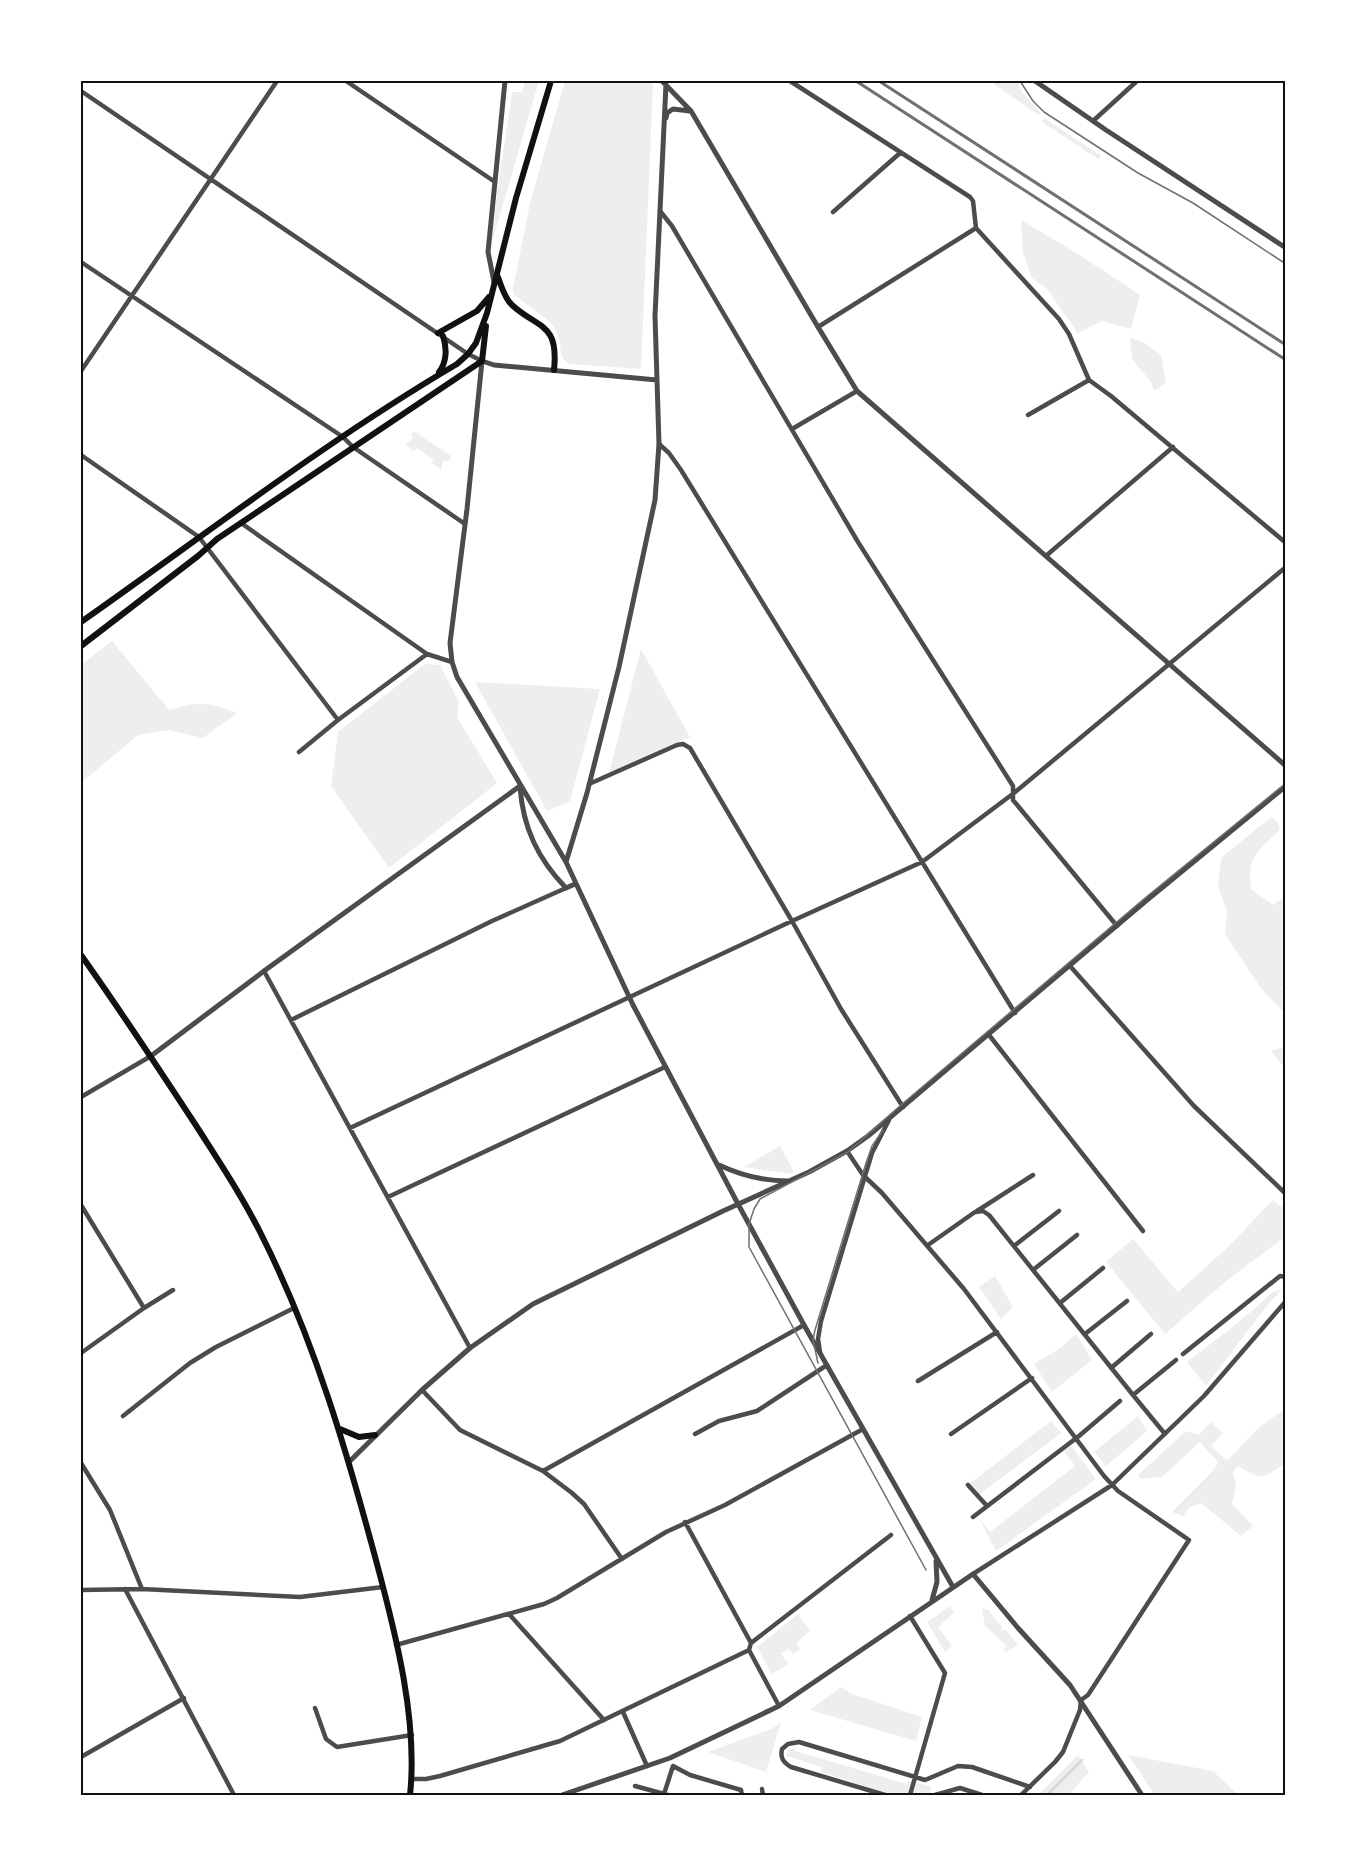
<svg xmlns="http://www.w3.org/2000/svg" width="1367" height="1876" viewBox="0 0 1367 1876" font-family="Raleway,sans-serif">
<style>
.green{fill:#eee}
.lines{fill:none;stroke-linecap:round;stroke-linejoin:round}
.stream{stroke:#d9d9d9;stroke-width:3}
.minor{stroke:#4c4c4c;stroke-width:4.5}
.tertiary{stroke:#4c4c4c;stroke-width:5}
.secondary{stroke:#111;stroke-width:6}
.tram{stroke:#707070;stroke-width:1.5}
.rail{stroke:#707070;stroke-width:3}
.neatline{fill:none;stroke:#111;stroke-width:2}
</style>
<rect width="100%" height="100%" fill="#fff"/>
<path class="green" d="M525 81H539L492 242 497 193 512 92H522Z
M565 81H648L653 85 641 369 569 364C558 357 562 347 558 336 557 331 553 326 550 322L513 294V288L530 203Z
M995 81H1017L1022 92 1041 113 1039 115 995 85Z
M1044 118 1100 155V158L1098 159 1042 122Z
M1021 220 1078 254 1140 295 1131 329 1102 321 1078 333 1047 289 1032 278 1023 253Z
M1130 338 1143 342 1161 355 1166 383 1154 391 1151 382 1132 359Z
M415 432 451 456 450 461H443L441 470 432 463 434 460 417 448 414 451 405 445 413 438 411 434Z
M112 641 169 710C199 701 208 702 237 713L203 738 169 730 138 735 81 783V665Z
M641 649 690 737 609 773Z
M425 664 440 665 459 702 457 717 497 783 389 868 331 786 338 732Z
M475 682 600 689 570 801 547 811Z
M1271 817 1278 823 1280 830C1258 850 1247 857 1251 889L1273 905 1286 896V982L1281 987 1286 994V1015L1260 987 1225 934 1227 911 1218 887 1221 858Z
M1286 1046V1070L1271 1051Z
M780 1146 794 1172 792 1174 744 1167Z
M1273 1200 1286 1211V1236L1230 1278 1165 1334 1106 1262 1133 1239 1178 1292 1227 1248Z
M995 1276 1013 1307 1001 1319 979 1287Z
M1283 1289 1269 1303 1206 1386 1187 1362 1239 1322 1273 1292Z
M1076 1334 1092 1360 1052 1392 1034 1364 1062 1347Z
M1284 1410 1286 1412V1462C1263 1479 1263 1481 1238 1466L1233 1472 1236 1486 1232 1504 1253 1526 1241 1536 1201 1503 1189 1508 1183 1516 1172 1512 1214 1470 1218 1462 1200 1442 1162 1477 1141 1479 1138 1475 1186 1431 1199 1435 1211 1422 1223 1433 1211 1446 1227 1461 1260 1426Z
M1138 1416 1147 1431 1106 1466 1094 1452Z
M1051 1421 1061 1433 977 1496 968 1485Z
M1071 1446 1096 1479 996 1551 979 1518 990 1532 1075 1466 1064 1451Z
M950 1606 954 1613 938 1627 952 1646 945 1652 927 1622Z
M982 1609H987L1002 1627 1001 1629 1003 1631 1005 1629 1018 1645 1005 1652 1004 1650 1007 1646 985 1626Z
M798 1614 810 1631 796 1643 800 1649 793 1654 789 1649 781 1653 788 1664 772 1674 757 1647Z
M841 1687 852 1694 922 1717 916 1741 810 1710Z
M781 1723 766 1772 708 1752 771 1729Z
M795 1748V1751L907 1784 908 1781 931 1786 930 1794 892 1795 821 1772 822 1767 787 1756 788 1749Z
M1078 1755 1089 1772 1068 1795H1038Z
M1128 1755 1213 1771 1238 1795H1155Z"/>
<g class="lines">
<path class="stream" d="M1047 1795 1082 1760"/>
<path class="minor" d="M346 81 495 182
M790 81 970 197 973 201 976 228 1059 319 1069 334 1089 380 1111 396 1286 543
M81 91 468 354 482 361
M1093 121 1137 81
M660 211 672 226 858 542 1013 786V800L1117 926
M833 212 900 153
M81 262 343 437 353 447 465 524
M818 327 976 228
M81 371 277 81
M1028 415 1089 380
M792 429 857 391
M659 444 669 453 681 470 1015 1013
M81 455 199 537 338 720
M241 523 427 654
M1047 555 1173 447
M299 752 338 720 427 654 452 662
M589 784 677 745 683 744 690 748 792 921 841 1009 903 1107
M1070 966 1194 1106 1286 1194
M264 971 470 1348
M291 1020 492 921 566 888
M989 1035 1143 1231
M81 1097 151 1056
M350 1128 792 921 922 862 1014 793 1286 567
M847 1151 863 1175 882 1193 964 1289 1104 1476 1118 1491 1189 1540 1088 1695 1081 1700 1080 1710 1063 1752 1055 1762 1021 1795
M388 1197 665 1067
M81 1205 144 1308
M977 1211 1033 1175
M928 1245 975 1212 983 1211 989 1215 1133 1395 1176 1360
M1014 1246 1059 1211
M1033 1270 1077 1235
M1060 1303 1103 1268
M1085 1334 1127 1301
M820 1352 818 1339 821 1321 872 1153 889 1120
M81 1353 144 1308 173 1290
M1183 1354 1280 1276 1286 1277
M1111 1368 1151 1334
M918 1381 997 1332
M422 1390 460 1430 543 1471 572 1493 584 1504 622 1559
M1133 1395 1165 1434
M123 1416 190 1363 216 1347 294 1308
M695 1434 719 1421 757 1411 827 1365
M951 1434 1032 1378
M81 1463 110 1510 142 1589
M543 1471 804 1325
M968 1485 987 1506
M973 1517 1079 1436 1120 1401
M685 1522 751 1643
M973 1574 1112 1485 1204 1396 1286 1301
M125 1589 234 1795
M81 1590 142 1589 300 1597 383 1587
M509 1614 604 1720
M910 1616 945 1673 910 1795
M396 1645 544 1604 557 1598 666 1532 725 1505 863 1429
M749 1650 779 1706
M315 1708 326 1739 337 1747 412 1735
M623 1712 647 1766
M81 1757 184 1698
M412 1779H426L440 1776 560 1741 749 1650 751 1643 891 1535
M635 1786 668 1795
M762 1789 763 1795
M664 1794 673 1766 690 1775 741 1790 742 1795
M885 1795 791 1767C783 1762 780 1758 782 1749L788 1744 799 1742 925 1780 958 1766 972 1767 1030 1787
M935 1795 960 1788 982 1795"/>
<path class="tertiary" d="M662 81 691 111 818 327 857 391 1286 766
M1035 81 1106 130 1286 248
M666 118 667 113 673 109 690 111
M494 282 488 252 505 81
M657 380 494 365 482 361 467 509 450 643 452 662 457 677 566 862 633 1005 738 1204 804 1325 953 1587
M520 787C523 828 538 859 566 888L575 884
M566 862 587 793 619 667 655 500 659 444 655 316 666 84
M151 1056 264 971 520 786
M719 1165C742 1176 763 1181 788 1181
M350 1461 422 1390 470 1348 533 1304 723 1211 809 1172 847 1151 868 1136 1147 900 1286 786
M932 1600 937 1582 936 1561
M562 1795 670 1758 779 1706 973 1574 1018 1628 1070 1685 1142 1795"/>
<path class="secondary" d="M497 275C501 284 504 298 512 305 538 329 559 322 554 370
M438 333 477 311 489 297
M439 372C447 362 447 348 443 336
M81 622C205 535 326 441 457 364L468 354 476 343 487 313 516 198 551 81
M81 646 198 556 217 539 482 361 486 326
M81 955C121 1011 159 1069 197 1127 220 1163 244 1199 263 1238 315 1342 347 1452 377 1564 396 1635 418 1721 410 1795
M340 1429 359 1437 375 1435"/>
<path class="tram" d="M1020 81 1033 101 1044 112 1138 173 1193 203 1286 264
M818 1363 813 1340 815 1330 866 1163 872 1146 883 1130
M926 1570 749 1247V1224L754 1209 760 1199 848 1152 901 1105 1145 898 1286 783"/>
<path class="rail" d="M856 81 1286 360
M879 81 1286 345"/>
</g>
<rect width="1367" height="1876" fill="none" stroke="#ffffff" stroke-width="165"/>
<rect x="82" y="82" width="1202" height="1712" class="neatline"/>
</svg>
